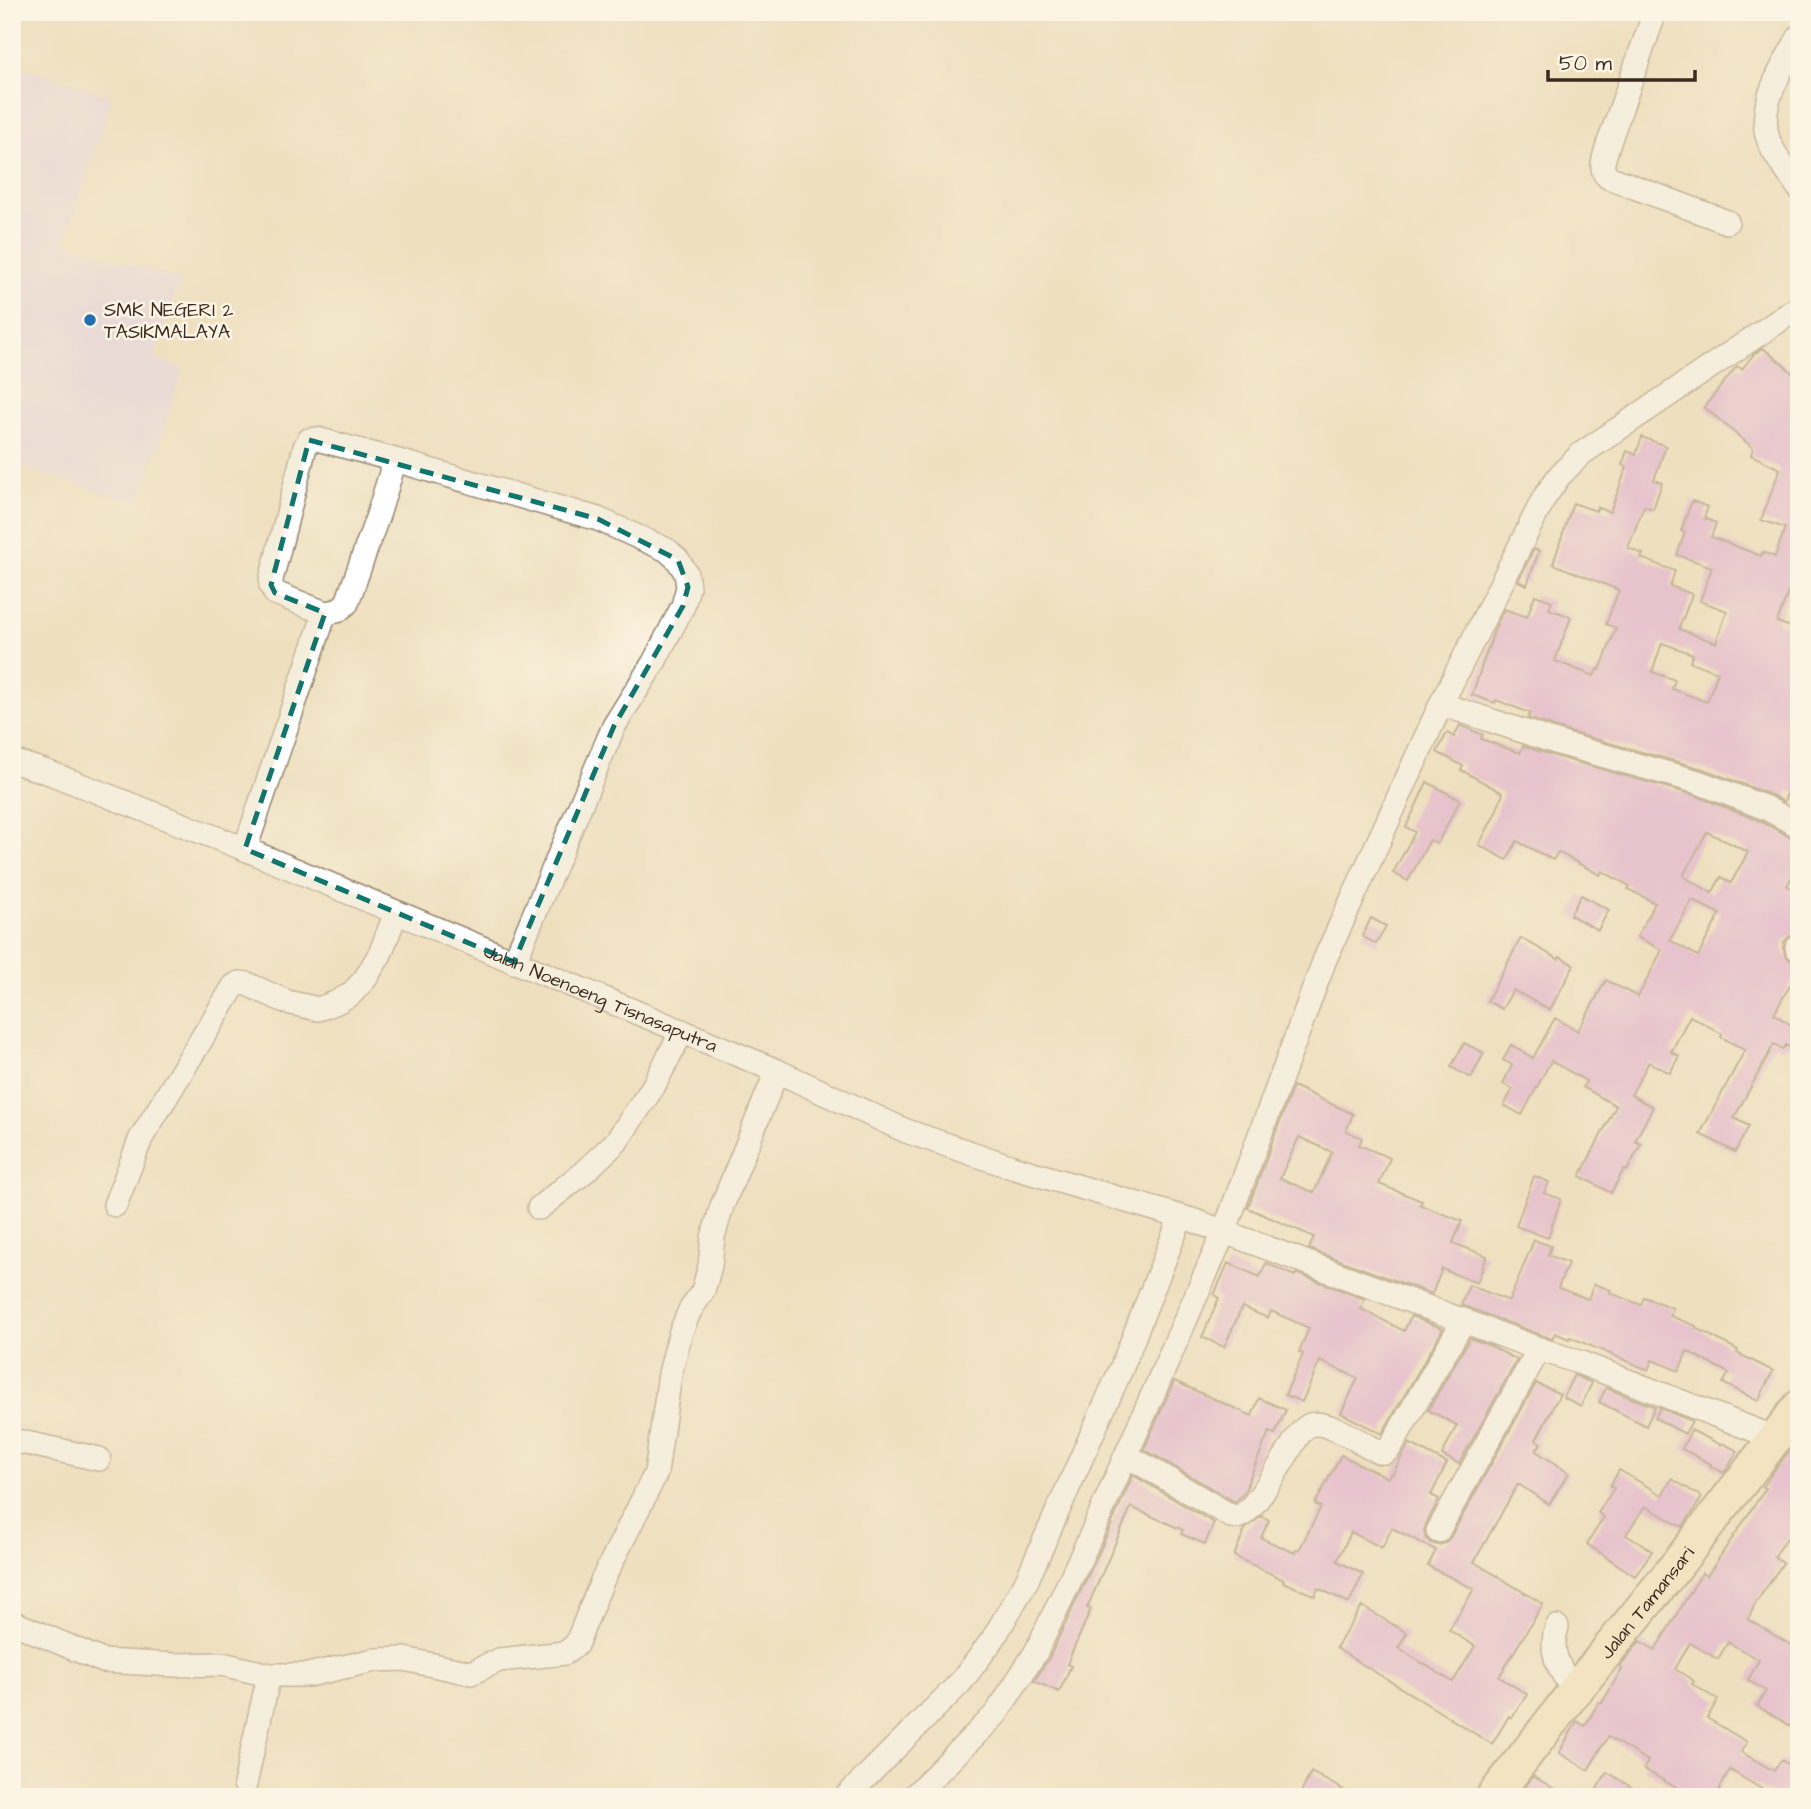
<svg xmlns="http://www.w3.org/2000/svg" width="1811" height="1809" viewBox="0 0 1811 1809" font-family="'Architects Daughter',sans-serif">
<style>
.built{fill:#e4d3f1}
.building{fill:#dea0dd;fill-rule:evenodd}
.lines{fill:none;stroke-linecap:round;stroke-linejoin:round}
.street-casing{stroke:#94856e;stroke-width:26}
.secondary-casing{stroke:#94856e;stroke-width:37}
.street{stroke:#fff;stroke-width:23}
.secondary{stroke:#f9e7c3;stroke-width:33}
.marked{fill:none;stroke:#0f766e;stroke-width:5;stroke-dasharray:14 9;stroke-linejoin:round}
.poi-dot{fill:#1f6fb2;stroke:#fcf5e5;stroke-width:2.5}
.labels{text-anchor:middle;stroke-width:5;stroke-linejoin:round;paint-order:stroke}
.poi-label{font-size:19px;fill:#3b2a1e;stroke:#fcf5e5;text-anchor:start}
.street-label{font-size:19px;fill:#3b2a1e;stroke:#fcf5e5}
</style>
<rect width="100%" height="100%" fill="#fcf5e5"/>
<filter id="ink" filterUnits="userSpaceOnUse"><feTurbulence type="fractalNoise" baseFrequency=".0143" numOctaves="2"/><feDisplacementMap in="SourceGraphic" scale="14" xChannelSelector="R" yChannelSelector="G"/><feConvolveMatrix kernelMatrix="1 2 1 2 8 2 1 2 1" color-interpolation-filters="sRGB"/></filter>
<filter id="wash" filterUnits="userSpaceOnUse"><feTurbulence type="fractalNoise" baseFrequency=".00686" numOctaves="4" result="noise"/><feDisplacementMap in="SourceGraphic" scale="28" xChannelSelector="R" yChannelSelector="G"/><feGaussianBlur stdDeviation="1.57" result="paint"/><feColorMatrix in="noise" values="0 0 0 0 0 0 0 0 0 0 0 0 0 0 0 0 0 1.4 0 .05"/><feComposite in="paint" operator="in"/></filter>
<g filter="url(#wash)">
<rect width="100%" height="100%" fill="#eee0bf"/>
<path class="built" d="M12 64 112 97 64 242 180 280 154 359 183 369 138 504 12 463Z"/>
<g id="blocks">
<path class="building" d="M1763 348 1799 378V594L1789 590 1777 622 1799 630V794L1788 790 1784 802 1771 795 1703 769 1566 731 1528 718 1530 713 1496 700 1495 703 1472 695 1495 628 1504 609 1527 617 1535 595 1552 601 1549 609 1571 617 1555 661 1594 676 1597 669 1600 670 1616 628 1606 624 1619 590 1553 564 1573 503 1596 511 1597 507 1610 512 1627 467 1622 465 1627 451 1636 454 1642 437 1666 446 1654 480 1662 483 1653 509 1644 506 1628 548 1643 554 1641 558 1675 571 1670 586 1692 594 1679 629 1716 643 1727 611 1700 601 1712 567 1677 555 1685 532 1681 531 1692 501 1708 507 1704 518 1716 523 1711 537 1761 556 1763 552 1775 557 1785 528 1761 520 1780 469 1751 455 1753 448 1704 407 1737 366 1742 369 1754 354ZM1662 643 1693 654 1690 662 1718 672 1707 702 1672 689 1675 680 1652 672Z
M1534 549 1539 551 1527 585 1518 581Z
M1460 725 1483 735 1481 739 1520 753 1523 746 1558 757 1694 795 1760 821 1792 838 1799 840V863L1787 886 1799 892V934L1789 937 1784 942 1783 948 1786 956 1791 961 1799 963V969L1774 1014 1799 1030V1054L1786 1045 1783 1049 1774 1044 1734 1118 1749 1126 1735 1152 1700 1134 1745 1050 1721 1037 1722 1034 1690 1016 1671 1052 1679 1056 1670 1073 1649 1062 1631 1095 1653 1107 1635 1141 1641 1144 1627 1171 1624 1169 1611 1193 1580 1176 1616 1106 1583 1087 1586 1081 1551 1061 1522 1115 1504 1105 1513 1089 1503 1084 1512 1065 1503 1060 1511 1045 1533 1058 1555 1018 1578 1031 1606 980 1638 997 1662 950 1637 937 1655 903 1628 889 1630 886 1602 871 1600 875 1558 852 1553 860 1517 841 1507 860 1479 845 1496 812 1503 793 1461 770 1463 766 1437 752 1447 733 1454 737ZM1707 832 1748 852 1731 883 1721 877 1712 893 1683 876ZM1692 900 1720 914 1698 956 1670 940Z
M1427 782 1460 800 1437 844 1430 840 1408 881 1393 873 1415 832 1406 827Z
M1581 895 1609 910 1598 930 1570 915Z
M1371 918 1386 926 1376 944 1362 936Z
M1521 938 1558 959 1560 957 1574 965 1550 1010 1513 990 1502 1009 1487 1001Z
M1464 1043 1484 1053 1471 1078 1451 1067Z
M1293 1086 1353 1114 1346 1131 1362 1138 1359 1145 1390 1158 1379 1184 1422 1201 1420 1205 1462 1221 1453 1243 1487 1256 1477 1283 1442 1269 1432 1294 1309 1249 1314 1237 1248 1208ZM1299 1137 1332 1152 1314 1193 1280 1178Z
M1534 1176 1549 1182 1544 1193 1561 1199 1548 1238 1516 1226Z
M1534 1240 1551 1246 1548 1255 1568 1263 1558 1288 1588 1299 1594 1284 1611 1290 1610 1293 1641 1305 1644 1297 1673 1308 1670 1316 1696 1326V1328L1738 1350 1737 1353 1773 1371 1758 1401 1723 1383 1729 1373 1687 1351 1679 1371 1652 1360 1648 1370 1570 1337 1569 1339 1555 1333 1552 1339 1461 1305 1469 1285 1509 1301Z
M1228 1263 1260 1277 1266 1263 1295 1276 1296 1273 1365 1299 1361 1309 1404 1331 1411 1316 1443 1329 1382 1434 1341 1413 1358 1378 1320 1361 1302 1402 1285 1395 1303 1354 1299 1352 1309 1328 1271 1311 1268 1318 1242 1307 1224 1347 1202 1337 1219 1298 1214 1295Z
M1470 1338 1491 1346 1517 1360 1459 1464 1442 1455 1457 1425 1428 1410Z
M1574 1375 1592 1383 1581 1406 1563 1397Z
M1174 1381 1252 1416 1259 1398 1286 1410 1275 1434 1269 1432 1247 1484H1248L1244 1493 1235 1502 1144 1449Z
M1536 1383 1560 1394 1536 1440 1541 1443 1536 1451 1569 1473 1549 1504 1518 1484 1474 1562 1543 1604 1499 1677 1527 1694 1512 1718 1509 1716 1492 1744 1336 1648 1362 1606 1407 1633 1398 1648 1453 1682 1475 1646 1449 1630 1474 1589 1428 1566 1436 1550 1392 1528 1382 1548 1351 1532 1337 1561 1363 1574 1349 1603 1318 1588 1315 1596 1283 1582 1284 1580 1234 1556 1245 1529 1261 1516 1269 1520 1261 1538 1295 1553 1296 1549 1299 1550 1321 1507 1315 1504 1341 1455 1388 1478 1390 1474 1392 1475 1409 1443 1447 1463 1431 1495 1439 1499 1426 1524 1424 1531 1426 1538 1431 1543 1438 1545 1445 1543 1450 1538Z
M1606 1388 1655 1407 1646 1426 1599 1402Z
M1660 1408 1692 1421 1685 1434 1655 1418Z
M1691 1430 1721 1445 1722 1443 1738 1451 1724 1473 1710 1466 1711 1464 1682 1449Z
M1799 1439V1521L1774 1557 1783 1563 1755 1604 1748 1619 1799 1650V1731L1757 1706 1766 1691 1748 1680 1759 1660 1728 1642 1718 1659 1690 1643 1675 1669 1694 1681 1692 1684 1718 1700 1707 1718 1747 1742 1741 1752 1774 1771 1781 1760 1799 1770V1797H1775L1730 1770 1715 1797H1692L1644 1769 1648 1761 1608 1737 1588 1770 1559 1753 1577 1721 1585 1726 1599 1702 1602 1703 1622 1669 1620 1667 1623 1662 1640 1641 1655 1650 1702 1573 1707 1576 1766 1488 1763 1487 1773 1472Z
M1619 1470 1662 1495 1672 1479 1702 1497 1692 1513 1682 1527 1645 1506 1626 1535 1652 1551 1635 1576 1587 1544 1604 1517 1598 1513 1614 1488 1610 1486Z
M1133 1475 1214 1523 1205 1544 1181 1534 1183 1530 1131 1507 1087 1608 1091 1609 1067 1664 1071 1666 1059 1692 1034 1681 1049 1658 1101 1548Z
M1311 1772 1356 1797H1299Z
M1607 1772 1647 1797H1592Z
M1533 1776 1568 1797H1518Z"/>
</g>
</g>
<g filter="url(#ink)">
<use href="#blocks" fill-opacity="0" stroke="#94856e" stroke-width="2"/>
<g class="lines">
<defs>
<g id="street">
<path d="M1655 12 1608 145C1605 156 1598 169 1608 177L1727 222"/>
<path d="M1799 37C1782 69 1752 111 1772 148 1779 162 1790 175 1799 188"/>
<path d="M395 460 317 439 309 440 305 447 271 580V585L275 593 325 613 337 611 347 603 378 515 395 460 598 519 667 550 678 560 686 573 688 587 683 606 654 662 614 726 514 962"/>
<path d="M1441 704 1562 744 1698 782 1766 808 1799 826"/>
<path id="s1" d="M12 761 47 772 245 849 777 1071 906 1131 1012 1167 1195 1221 1539 1349 1581 1363 1775 1438"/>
<path d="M245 849 325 613"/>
<path d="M1797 948 1799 949"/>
<path d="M115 1205 141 1138 234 986 240 983 247 984 287 1002 318 1009 335 1003 351 994 365 979 380 954 396 913"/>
<path d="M539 1208 583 1173 616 1142 653 1087 682 1031"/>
<path d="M12 1440 99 1459"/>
<path d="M1126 1455 1231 1516C1237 1517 1237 1518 1242 1515 1257 1507 1287 1453 1298 1436 1301 1432 1305 1427 1310 1425 1328 1419 1363 1445 1380 1452H1385L1389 1449 1464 1320"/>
<path d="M1438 1531 1539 1349"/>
<path d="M12 1622 103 1661 175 1665 222 1664 269 1675H308L375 1660 404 1659 471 1673 499 1660 565 1653 576 1645 602 1581 656 1473 670 1374 680 1334 690 1310 703 1291 710 1266 713 1237 722 1206 777 1071"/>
<path d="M1557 1627C1548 1654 1560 1669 1574 1692"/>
<path d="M245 1784 269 1675"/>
<path d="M846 1797 961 1682 993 1639 1026 1582 1122 1367 1181 1217"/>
<path d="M913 1797 996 1714 1036 1652 1088 1542 1224 1232 1325 959 1441 704 1544 498 1560 475 1581 454 1799 307"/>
</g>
<g id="secondary">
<path id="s2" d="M1493 1797 1574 1692 1676 1566 1799 1407"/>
</g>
</defs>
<use href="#street" class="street-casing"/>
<use href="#secondary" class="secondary-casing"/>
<use href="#street" class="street"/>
<use href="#secondary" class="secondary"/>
</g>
</g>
<path d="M0 0H1811V1809H0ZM309 440 598 519 678 560 688 587 683 606 614 726 514 962 245 849 325 613 275 593 271 585Z" fill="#eee0bf" fill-opacity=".55" fill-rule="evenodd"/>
<path class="marked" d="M309 440 598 519 678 560 688 587 683 606 614 726 514 962 245 849 325 613 275 593 271 585Z"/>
<circle class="poi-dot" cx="90" cy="320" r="7"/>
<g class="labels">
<g class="poi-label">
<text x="104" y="316">SMK NEGERI 2<tspan x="104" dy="22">TASIKMALAYA</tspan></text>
</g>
<g class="street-label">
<text dy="7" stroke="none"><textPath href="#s1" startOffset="635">Jalan Noenoeng Tisnasaputra</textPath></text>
<text dy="7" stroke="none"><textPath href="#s2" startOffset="248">Jalan Tamansari</textPath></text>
</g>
</g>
<rect width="1811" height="1809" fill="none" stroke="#fcf5e5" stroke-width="42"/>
<path d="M1548 70v10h147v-10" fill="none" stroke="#3b2a1e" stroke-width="3.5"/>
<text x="1559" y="70" font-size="21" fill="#3b2a1e" stroke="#fcf5e5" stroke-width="5" paint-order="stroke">50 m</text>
</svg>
